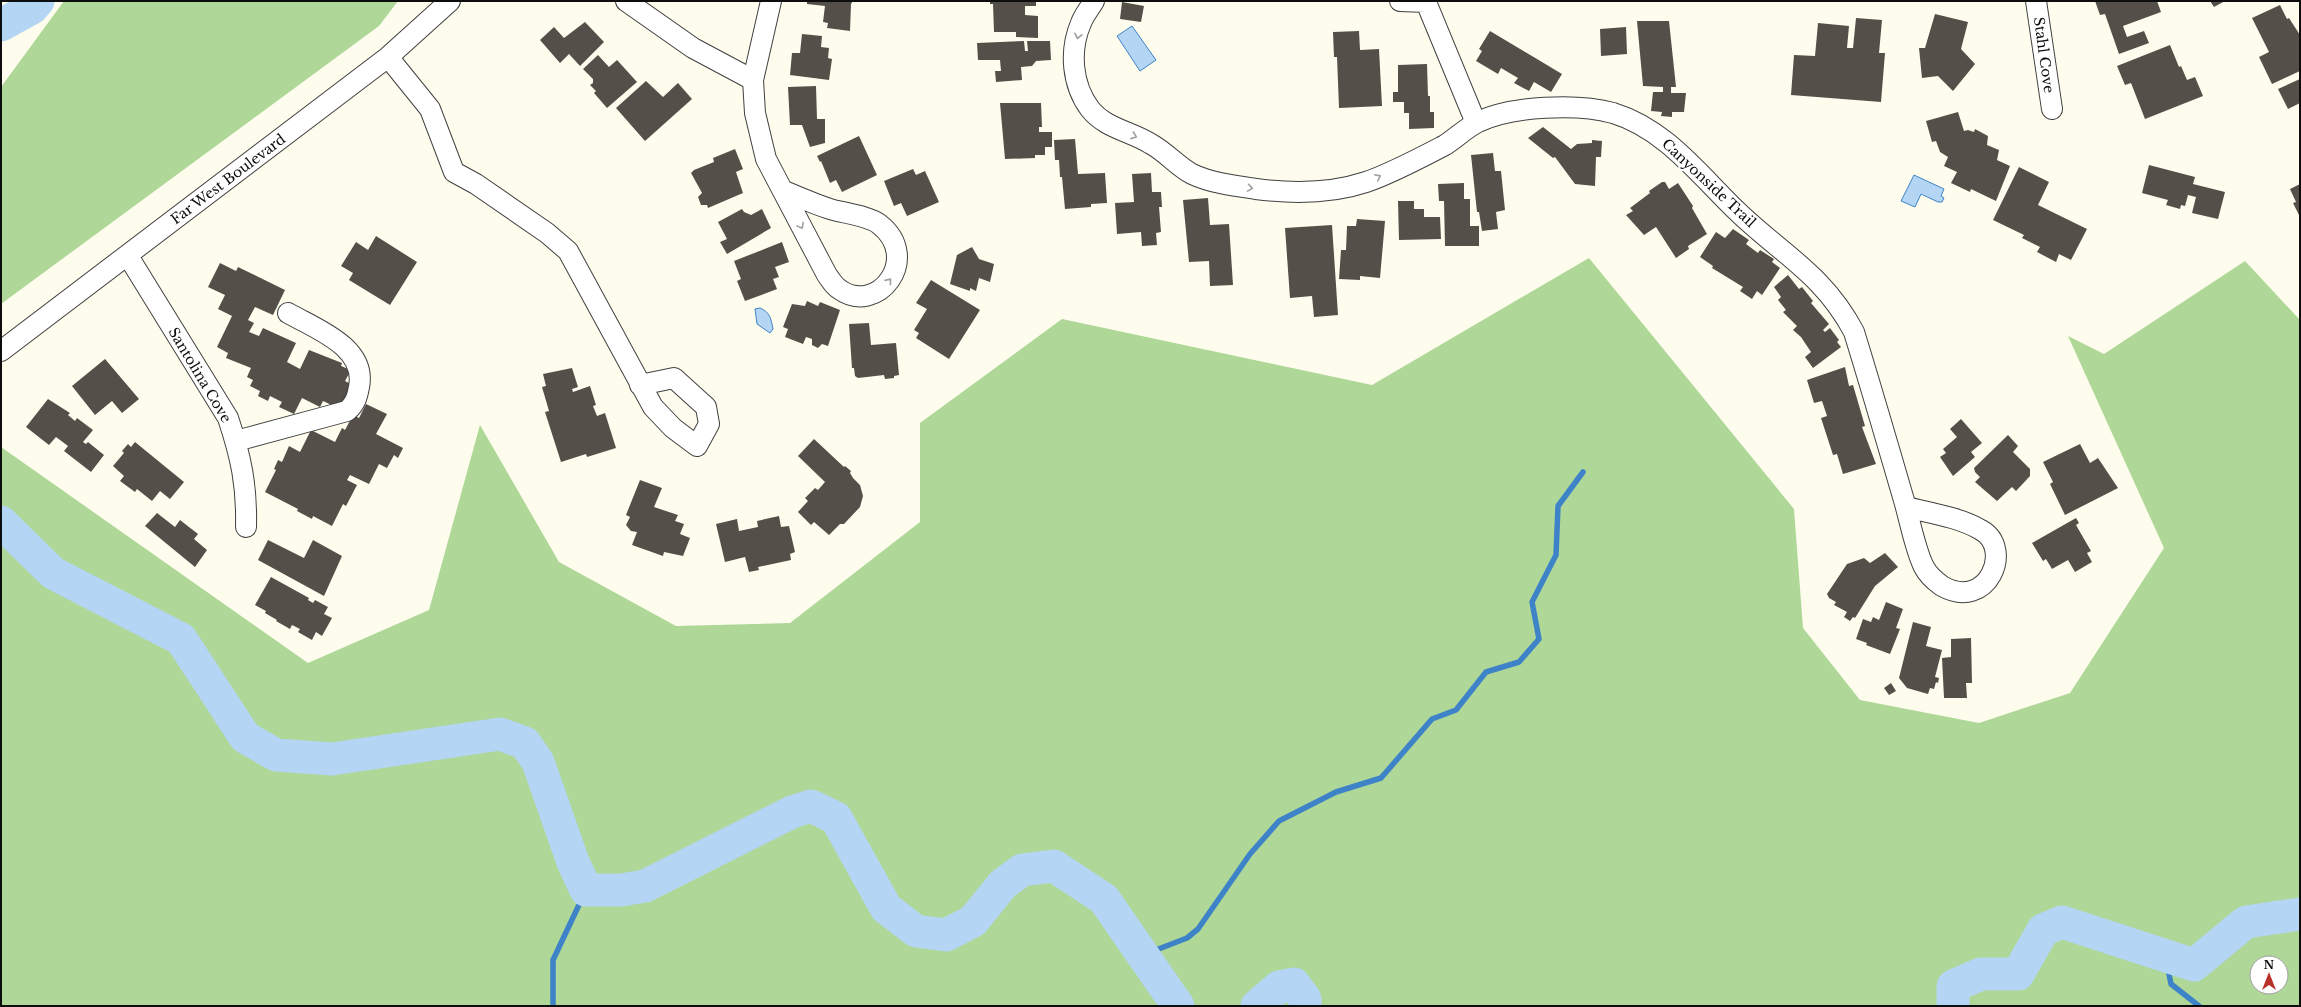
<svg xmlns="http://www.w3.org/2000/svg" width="2301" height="1007" viewBox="0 0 2301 1007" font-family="'Libre Baskerville',serif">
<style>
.forest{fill:#aed798;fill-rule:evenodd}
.water{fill:#b4d5f4;stroke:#3e83c8}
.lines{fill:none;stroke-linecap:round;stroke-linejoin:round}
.stream{stroke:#3e83c8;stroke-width:5.5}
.river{stroke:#b4d5f4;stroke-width:33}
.building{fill:#554f4a}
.minor-casing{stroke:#404040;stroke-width:22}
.minor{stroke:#fff;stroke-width:20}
.oneway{stroke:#9e9e9e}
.labels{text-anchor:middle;stroke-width:4;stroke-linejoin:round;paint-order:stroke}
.street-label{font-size:14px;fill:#0d0d0d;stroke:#fff}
</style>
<rect width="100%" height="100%" fill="#fefded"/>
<path class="forest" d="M64 1H398L379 26 1 304V87Z
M1589 258 1794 509 1803 628 1860 700 1979 723 2070 693 2164 548 2068 336 2104 354 2245 261 2300 320V1006H1V447L308 663 429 610 480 425 559 562 676 626 790 623 920 522V423L1062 319 1372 385ZM2257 963H2281V987H2257Z"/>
<path class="water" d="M1132 26 1156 60 1140 71 1117 36Z
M1914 175 1944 189 1941 196 1944 198 1942 202H1938L1921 194 1915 207 1901 201Z
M760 308C770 312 771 319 773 329L770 333 757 324 755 309Z"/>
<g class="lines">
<path class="stream" d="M2165 954 2171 984 2199 1006
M1143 955 1187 938 1198 929 1250 854 1279 821 1336 792 1381 778 1432 719 1456 710 1486 672 1519 662 1539 639 1532 602 1556 555 1558 506 1583 472
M553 1006V960L586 890"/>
<path class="river" d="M1 25 32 8 38 1
M1 522 53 573 181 639 245 737 276 755 332 759 500 734 525 743 538 762 573 862 586 890H621L645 886 792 812 811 806 836 818 886 908 916 931 946 935 973 921 1003 884 1022 870 1054 866 1104 899 1178 1006
M1257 1006 1279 987 1294 984 1305 999V1006
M1953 1006V986L1981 974H2018L2043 930 2062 922 2194 965 2246 922 2300 914"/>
</g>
<path class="building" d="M807 1H853L851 4 850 31 827 28 828 23 823 22 825 6 807 4Z
M990 1H1036V6H1025V15L1038 16V38L1016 37V32H994L993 4H990Z
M2095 1H2157L2161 12 2123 26 2127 37 2144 31 2149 43 2119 54 2105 14 2100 15Z
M2210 1H2225L2214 7Z
M1122 2 1144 6 1141 22 1120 19Z
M2280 5 2287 19 2289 18 2300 35V71L2272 84 2259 57 2269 52 2252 18Z
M1935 14 1968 22 1961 49 1975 64 1953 91 1938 76 1922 78 1919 48H1925Z
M1856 18 1882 20 1879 53H1885L1881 102 1791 95 1794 55 1815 56 1818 23 1849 26 1847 48H1853Z
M1637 21H1669L1676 87H1671V93H1686L1684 112H1672V117L1661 116 1662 112 1651 111 1653 92H1663V87L1643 86Z
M585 22 604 42 580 66 569 54 560 63 540 40 554 27 564 38Z
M1626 27 1627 54 1601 56 1600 29Z
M1359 31 1360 50 1379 49 1382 106 1339 108 1337 57H1334L1333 32Z
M1490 31 1562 74 1551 92 1534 82 1529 91 1514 83 1518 78 1501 68 1498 74 1476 61 1482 51 1479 49Z
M802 34 822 36 821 47 829 48 828 58 832 59 829 80 790 75 792 53H800Z
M1024 41 1025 51H1028L1027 41H1050L1051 60 1036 61 1032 66 1021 67 1022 80 996 82 995 71H1001L1000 60H978L977 43Z
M2170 45 2179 67 2181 66 2187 80 2195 77 2203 96 2145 119 2131 83 2125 85 2117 66Z
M598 55 609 67 617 60 637 82 607 108 594 93 596 91 590 85 593 83V79L583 69Z
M1427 64 1428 96H1430V112H1434V128L1409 129V113H1404V102H1393V92H1398V65Z
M2300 79V103L2288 109 2278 89Z
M646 81 663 97 678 83 692 99 645 141 616 108Z
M816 86 817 119H825V143L810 147 802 125H790L788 87Z
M1000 103H1041L1042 127H1039V132H1052V147H1045V155H1035V158L1005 159Z
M1958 112 1964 131 1968 130 1974 132 1975 129 1988 136 1987 145 1999 150 1997 160 2010 166 1996 201 1971 189 1970 192 1951 183 1957 172 1944 166 1948 157 1940 152 1936 141 1932 142 1926 121Z
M1543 127 1571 149 1577 144 1592 143V140L1602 141 1601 157H1596L1595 186 1575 184 1555 157 1553 158 1528 138Z
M859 136 877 175 842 192 836 180 830 183 821 161 820 162 817 156Z
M1075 139 1078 174 1105 173 1107 203 1091 204V207L1065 209 1062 177H1060L1059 160H1055L1054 140Z
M735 149 743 169 736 172 743 193 708 208 707 205H701L698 197 702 193 691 173 694 170 714 162 713 158Z
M1493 153 1495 171H1501L1505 210 1496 212 1498 229 1482 231 1479 212H1477L1471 155Z
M2149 165 2195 177 2193 184 2225 192 2218 219 2192 213 2196 197 2188 195 2185 206 2181 205 2180 209 2166 205 2168 200 2142 193Z
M2019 167 2049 182 2038 205 2087 229 2071 260 2059 254 2056 262 2037 252 2040 247 2022 238 2024 235 1993 220Z
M913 169 916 175 925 171 939 202 907 216 901 203 894 206 884 181Z
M1151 173 1152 192H1161L1162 207H1159L1161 232 1156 233 1157 245 1142 246 1141 232 1117 234 1115 203 1134 202 1132 174Z
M1662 182H1665L1669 189 1678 183 1693 206 1692 208 1707 234 1688 246 1689 249 1676 258 1656 227 1644 235 1626 215 1633 211 1630 208 1650 193 1649 191Z
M1464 183V199H1470V226H1479V246H1445L1444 201H1439L1438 184Z
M2300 184V217L2293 203 2296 202 2290 189Z
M1208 198 1210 225 1229 224 1233 285 1210 286 1209 261 1189 262 1183 200Z
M1398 201H1414V209H1424V217H1440L1441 239 1399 240Z
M742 209 744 212 751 215 762 209 771 228 727 254 720 242 727 239 718 222Z
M1357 219 1385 221 1380 278 1360 276V280L1339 279 1341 250H1346L1347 226H1356Z
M1332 225 1338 315 1314 317 1312 296 1290 298 1285 228Z
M1733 229 1749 240 1746 244 1758 253 1760 250 1774 259 1772 262 1780 268 1762 295 1757 291 1752 299 1740 291 1743 287 1712 268 1713 266 1700 257 1716 232 1725 238Z
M376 236 417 262 390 305 349 280 353 273 341 266 356 242 368 250Z
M782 242 789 262 775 267 779 277 773 279 777 289 745 301 737 281 741 279 734 261Z
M972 247 979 259 994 264 990 282 979 278 976 291 970 288V291L950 284 957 255Z
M220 263 236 271 238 267 285 290 273 315 255 307 248 320 254 323 249 332 259 336 263 328 296 343 287 362 300 369 309 350 342 363 341 366 351 370 345 381 351 384 340 409 323 401 320 407 302 398 294 414 279 407 282 402 270 396 268 401 258 396 260 391 250 386 253 380 247 377 251 368 226 358 228 353 217 347 232 316 218 309 225 295 208 287Z
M1788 275 1799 289 1802 287 1813 301 1811 303 1829 324 1823 330 1825 332 1830 328 1839 340 1837 342 1841 347 1813 368 1805 357 1811 352 1801 337 1793 330 1797 326 1783 312 1786 310 1778 300 1781 297 1774 287Z
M931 280 980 310 949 359 916 338 919 333 914 330 927 309 916 303Z
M807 301 818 306 820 302 840 310 828 346 822 344 818 348 812 345V339L806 337 803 344 785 337 788 329 783 327 792 304 805 306Z
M869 323 871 345 896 343 899 375 894 376V378L885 379 884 375 858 378 855 376 854 368H852L849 324Z
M105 359 139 399 122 413 112 401 95 415 72 386Z
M1845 367 1849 386 1853 385 1865 426 1862 427 1876 464 1843 474 1837 454 1833 455 1821 418 1827 416 1822 401 1814 403 1807 380Z
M572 368 578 387 572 389 573 392 590 386 596 405 593 406 597 416 605 413 616 448 587 457 586 454 561 462 545 412 549 411 542 387 546 386 543 374Z
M48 399 70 413 68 415 75 421 77 418 93 430 83 442 86 444 88 442 104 455 91 472 64 451 68 446 56 437 49 445 26 427Z
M366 404 387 414 376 434 403 448 398 458 394 455 387 468 379 464 369 484 350 475 347 480 357 485 346 506 343 504 332 526 313 516 312 519 297 511 298 509 265 492 276 470 274 469 278 460 282 462 289 446 300 452 311 430 335 442 342 428 345 430 353 415 359 418Z
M1961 419 1982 443 1971 452 1975 457 1953 476 1940 457 1946 453 1943 449 1957 437 1950 429Z
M2008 435 2018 446 2013 452 2030 469V476L2016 491 2012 487 1997 501 1975 482 1980 477 1975 472 1974 468Z
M814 439 844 467 845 466 851 471 850 473 853 478 860 485 863 496 860 507 844 524H840L829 535 814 522 811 525 798 512 808 501 805 498 815 488 818 490 825 482 798 456Z
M135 442 184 482 170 499 160 491 152 501 137 489 135 492 120 481 124 476 113 466 124 453 122 451 128 444 131 447Z
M2080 444 2090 463 2098 458 2118 488 2065 515 2050 484 2053 482 2043 462Z
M640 480 662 488 654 507 678 515 675 521 684 524 680 534 690 538 683 556 664 552 663 556 632 545 637 532 631 531 626 525 630 517 626 515Z
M157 513 175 527 180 520 198 534 194 539 207 550 195 567 145 526Z
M779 516 781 527 789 526 795 552 790 554 791 560 758 567 759 570 749 572 745 557 725 562 716 524 737 519 739 531 758 527 757 521Z
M2076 518 2079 523 2076 525 2091 551 2087 553 2092 562 2075 572 2068 560 2052 569 2046 559 2043 561 2032 543Z
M268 540 304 558 313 540 342 556 324 596 258 560Z
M1885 553 1898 567 1875 586 1855 618 1853 617 1850 621 1844 617 1847 612 1834 605 1836 602 1829 598 1827 594 1847 564 1864 558 1870 563Z
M271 577 309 598 308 600 313 603 315 600 328 607 324 614 332 618 322 636 316 632 312 640 298 632 300 629 292 625 290 629 276 621 277 620 265 613 266 611 255 605Z
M1886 602 1903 609 1896 628 1900 629 1890 654 1866 645 1867 643 1856 639 1863 619 1871 622 1873 617 1879 620Z
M1913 622 1931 627 1926 646 1942 650 1935 677 1939 678 1938 683 1936 682 1934 689 1930 688 1928 694 1907 688 1899 678Z
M1971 638 1972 683H1966L1967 698H1944L1942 658 1951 657V639Z
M1891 683 1896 691 1889 695 1884 688Z"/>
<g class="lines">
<defs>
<path id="minor" d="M626 1 693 48 753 80
M771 1 753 80 755 113 766 159 827 275C830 279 834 286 839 289 877 317 923 258 879 224 869 216 843 213 830 209 814 204 799 197 784 191
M1094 1C1090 8 1084 15 1081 23 1069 51 1072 85 1090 109 1106 129 1131 131 1151 144 1166 152 1177 166 1192 174 1211 183 1235 186 1256 189 1294 194 1330 194 1366 182 1390 174 1422 157 1445 145 1456 138 1466 128 1478 122 1512 106 1577 103 1613 113 1666 129 1700 176 1739 213 1783 255 1824 275 1854 332 1871 387 1887 442 1903 497 1909 516 1915 550 1924 567 1928 575 1935 581 1942 586 1988 612 2014 548 1981 530 1959 517 1930 513 1906 507
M1400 1 1426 2
M2036 1 2052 109
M1426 2 1476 123
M388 57 430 109 454 172 476 184 547 233 568 251 653 407 673 428 697 446 709 424 706 407 674 378 640 385
M128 256 228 418C241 457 247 485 246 527
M1 351 388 57 450 1
M236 441 347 411C355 404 357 398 359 387 367 347 316 329 288 313"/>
</defs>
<use href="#minor" class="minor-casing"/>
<use href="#minor" class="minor"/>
</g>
<defs><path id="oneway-chevron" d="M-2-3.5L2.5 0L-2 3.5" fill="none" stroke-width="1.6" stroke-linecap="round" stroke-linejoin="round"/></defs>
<g class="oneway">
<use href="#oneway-chevron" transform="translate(1078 36) rotate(102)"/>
<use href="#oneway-chevron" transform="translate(1134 136) rotate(21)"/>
<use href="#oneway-chevron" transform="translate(1378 177) rotate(-26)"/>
<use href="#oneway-chevron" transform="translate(1250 188) rotate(9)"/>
<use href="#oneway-chevron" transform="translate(801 226) rotate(62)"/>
<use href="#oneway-chevron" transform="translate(889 281) rotate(-51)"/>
</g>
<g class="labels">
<g class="street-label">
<text transform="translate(2044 55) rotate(82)" y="5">Stahl Cove</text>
<text transform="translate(228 179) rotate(-37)" y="5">Far West Boulevard</text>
<text transform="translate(1709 183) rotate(43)" y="5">Canyonside Trail</text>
<text transform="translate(200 375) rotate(59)" y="5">Santolina Cove</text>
</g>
</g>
<rect width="2301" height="1007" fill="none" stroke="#0d0d0d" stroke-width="4"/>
<g transform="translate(2269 975)"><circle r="19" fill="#ffffff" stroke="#9e9e9e"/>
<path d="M0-3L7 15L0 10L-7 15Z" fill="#b8322a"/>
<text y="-6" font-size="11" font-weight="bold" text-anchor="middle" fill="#0d0d0d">N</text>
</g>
</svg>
